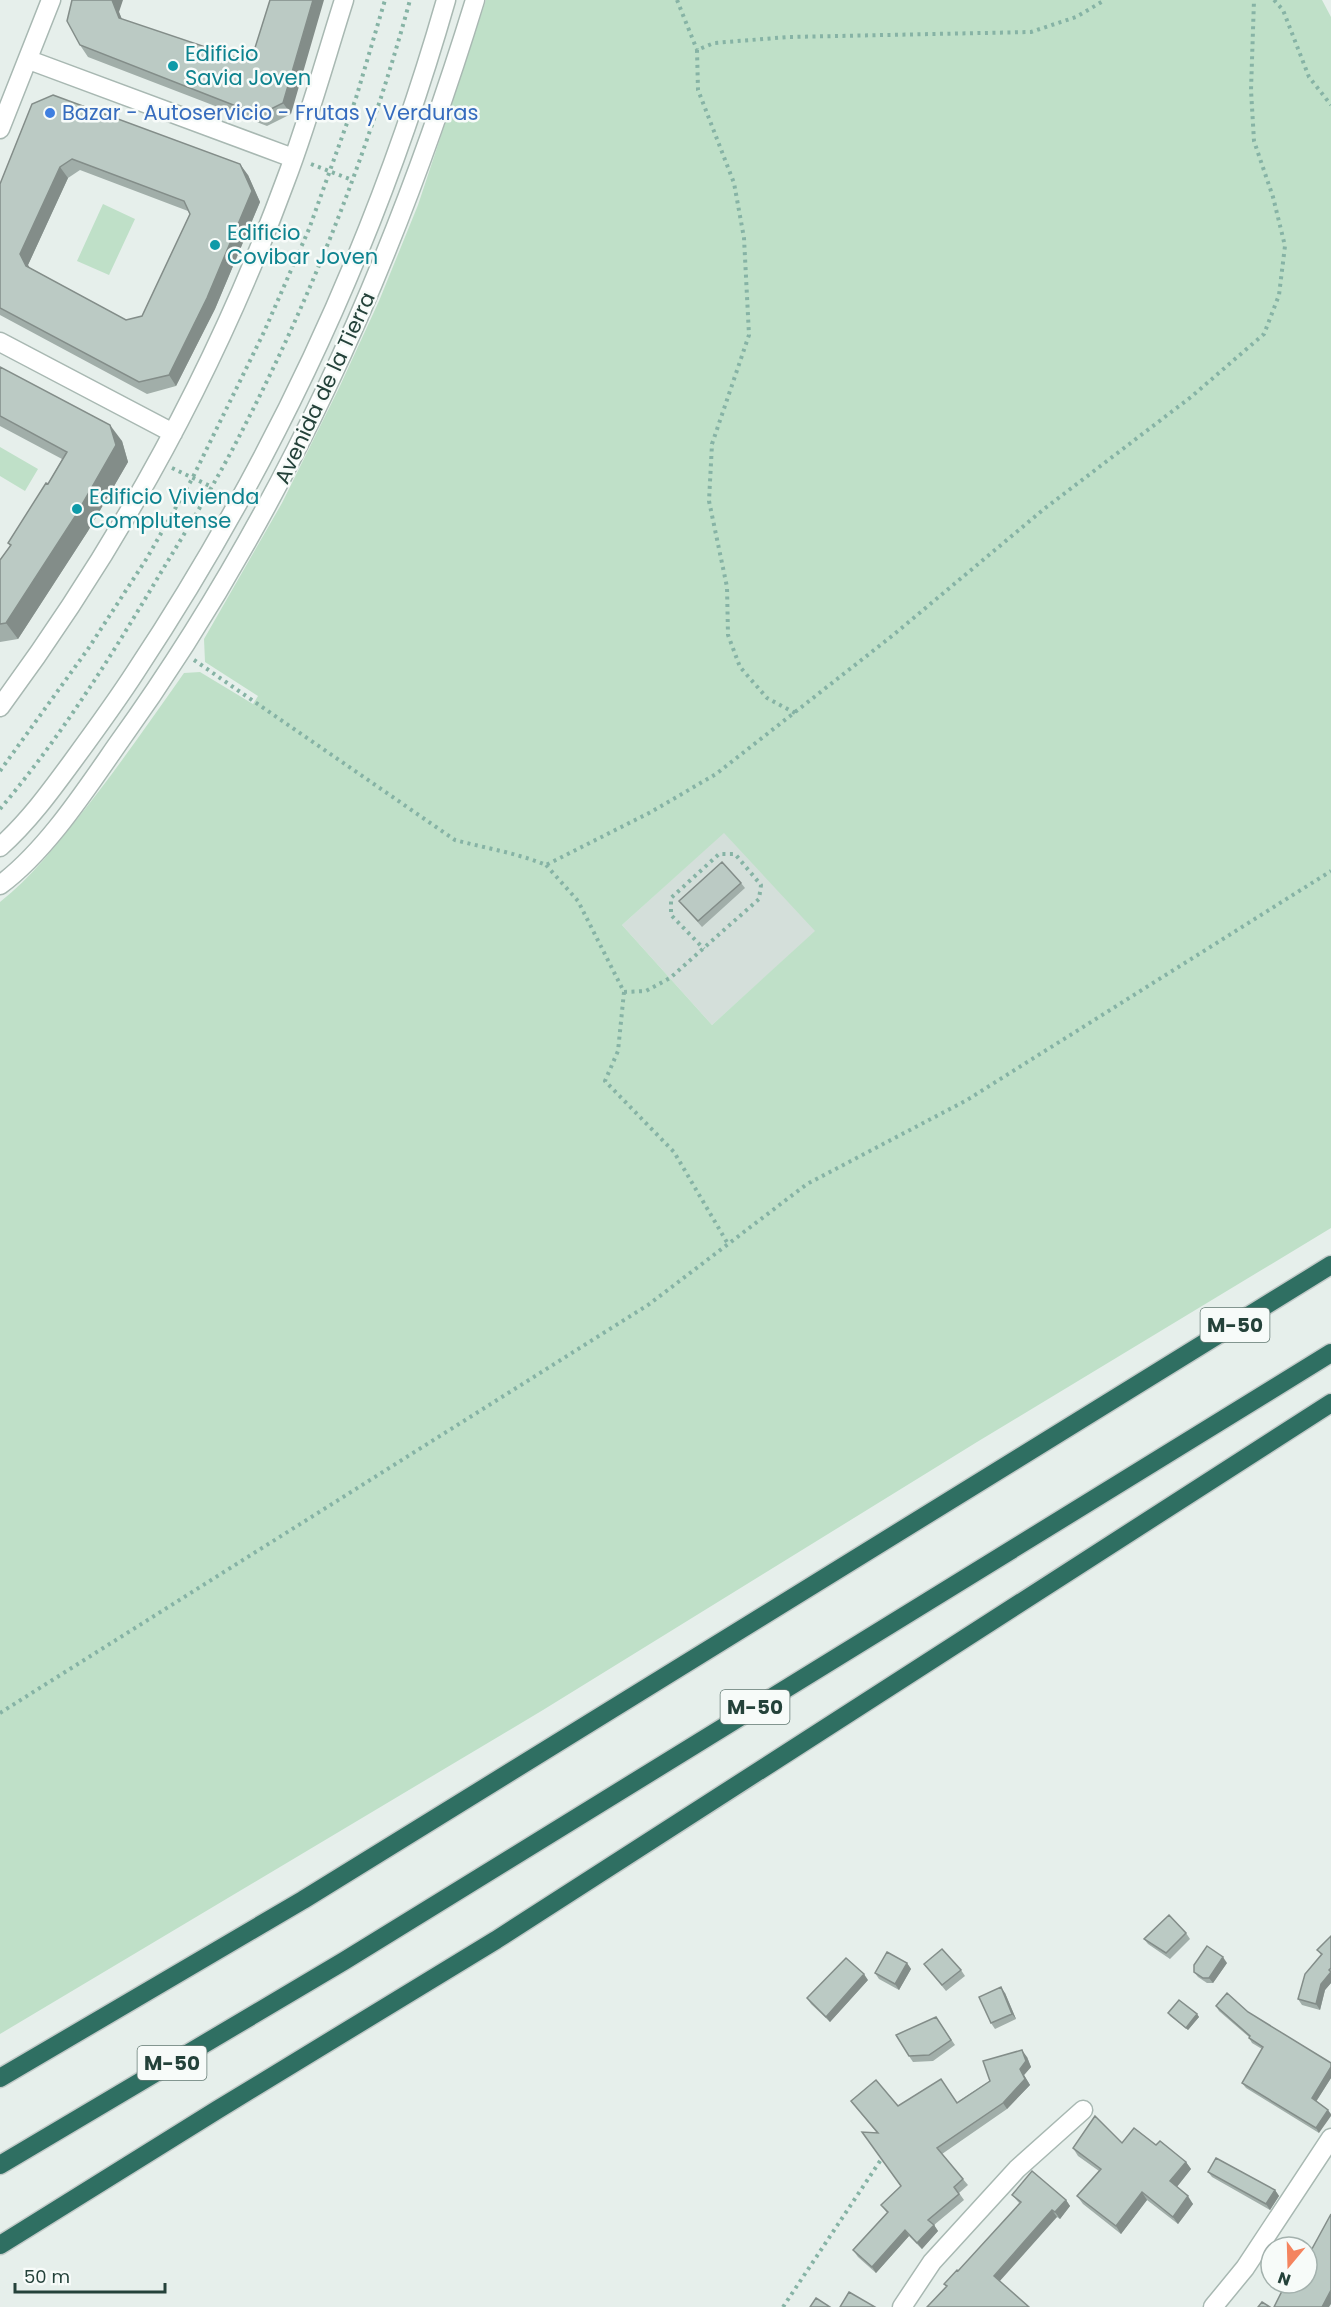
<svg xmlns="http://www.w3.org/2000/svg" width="1331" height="2307" viewBox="0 0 1331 2307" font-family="Poppins,sans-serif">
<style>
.built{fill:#d4dfda}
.green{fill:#bfe0c8;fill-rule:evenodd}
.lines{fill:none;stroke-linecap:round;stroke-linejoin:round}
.minor-casing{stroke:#a8b8b2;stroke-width:21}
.highway-casing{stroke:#c2cac8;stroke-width:21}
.path{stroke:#86b3a5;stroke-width:4;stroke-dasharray:3 4.5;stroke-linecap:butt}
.minor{stroke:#fff;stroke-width:18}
.highway{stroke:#2f6f62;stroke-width:18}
.wall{fill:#a1aea9;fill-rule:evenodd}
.shaded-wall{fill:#838d89}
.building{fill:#bbcac4;stroke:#838d89;stroke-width:1.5;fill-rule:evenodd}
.culture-dot{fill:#0f9aa8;stroke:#f7fbf9;stroke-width:2}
.shop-dot{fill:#3f7fe0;stroke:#f7fbf9;stroke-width:2}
.labels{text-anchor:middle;stroke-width:5;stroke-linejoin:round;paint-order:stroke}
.shield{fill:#f7fbf9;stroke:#637a73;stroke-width:1.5}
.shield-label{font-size:20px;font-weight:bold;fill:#24423a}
.culture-label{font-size:21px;fill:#0d838f;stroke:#f7fbf9;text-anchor:start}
.shop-label{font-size:21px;fill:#366cbe;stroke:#f7fbf9;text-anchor:start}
.street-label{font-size:21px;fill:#24423a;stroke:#f7fbf9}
</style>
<rect width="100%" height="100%" fill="#e6efeb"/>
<path class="built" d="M724 832 816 931 712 1025 622 925Z"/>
<path class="green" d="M486 0H1322L1331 17V1228L977 1442 543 1710 0 2034V902C31 878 56 845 81 814 117 769 150 721 184 673L200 672 253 704 258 696 205 662 204 639 282 503 339 388 379 301 418 205ZM724 833 815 931 712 1025 622 925Z
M103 204 135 219 109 275 77 261Z
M0 447 38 469 25 491 0 476Z"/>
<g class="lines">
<defs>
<path id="minor" d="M29 60 293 158
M0 129 51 0
M0 342 173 433
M0 707C119 546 216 369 285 182 308 122 325 60 344 0
M0 847C28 822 50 792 72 762 94 732 116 702 136 671 273 464 378 238 446 0
M0 885C45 852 85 791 117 745 281 517 393 267 475 0
M902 2307 932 2262 1017 2169 1083 2110
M1213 2307 1245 2268 1331 2138"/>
<path id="highway" d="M0 2078 303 1900 1331 1265
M0 2165 344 1961 1331 1353
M0 2245 217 2110 496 1940 1331 1403"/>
</defs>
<use href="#minor" class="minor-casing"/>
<use href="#highway" class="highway-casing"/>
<path class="path" d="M677 0 697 50
M1274 0 1283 10 1309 77 1331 105
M311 164 352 180
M172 468 212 487
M194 660 455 840C485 848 517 853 546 865L651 812 716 774 892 636 1044 509 1191 397 1264 334 1279 295 1285 246 1273 197 1254 141 1251 90 1254 0
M795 713 767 698 740 667 728 635 727 587 709 501 712 444 749 335 744 238 734 183 698 90 697 50 714 43 788 37 1031 32 1076 17 1105 0
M0 771 88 649 147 558 192 479 264 332 309 229 356 98 385 0
M0 809C61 737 112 655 160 574 189 526 219 477 244 427 314 291 370 147 410 0
M546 865 578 901 624 992 618 1051 605 1081 674 1152 728 1244
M624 992 646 991 670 978 759 899 761 885 735 854H719L671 898V915L704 949
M0 1713 648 1305 807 1184 967 1100 1331 871
M783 2307 884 2155"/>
<use href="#minor" class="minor"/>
<use href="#highway" class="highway"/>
</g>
<path class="wall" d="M119 12 122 20 238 58 254 51 291 114 267 126 88 57 80 45Z
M32 104 248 175 260 202 215 309 176 386 147 394 0 315V184ZM80 170 188 211 190 214 142 316 126 320 30 268 28 265 68 178Z
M0 367 122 441 128 462 88 531 18 639 0 642V560L10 546 8 543 48 484 62 459 0 426Z
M741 883 745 888 702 927 679 901Z
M1186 1933 1190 1939 1170 1959 1148 1944 1144 1939Z
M1331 1936V1983L1325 1990 1320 2010 1302 2005 1298 1999 1321 1955 1317 1950Z
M907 1963 911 1969 899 1990 879 1979 875 1973Z
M1227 1963 1213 1983H1207L1198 1977 1194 1972Z
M924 1964 961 1970 965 1976 946 1991Z
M868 1980 830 2022 811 2004 807 1998Z
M1005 1993 1016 2019 995 2029 991 2023Z
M1216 2006 1248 2012 1331 2078 1316 2102 1319 2133 1246 2088 1242 2083 1262 2049 1252 2043 1249 2038V2037L1219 2011Z
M1168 2013 1197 2014 1199 2017 1188 2030 1170 2016Z
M936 2017 955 2045 933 2061 913 2062 909 2056Z
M1027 2057 1031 2067 1024 2075 1030 2085 1007 2109 942 2154 968 2185 959 2193 964 2200 934 2225 938 2231 922 2249 909 2236 876 2273 858 2257 853 2250 887 2213 881 2205 901 2186 877 2133 851 2101 898 2106 957 2102Z
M1122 2143 1156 2145 1186 2162 1191 2169 1177 2187 1193 2204 1178 2224 1147 2200 1121 2234 1083 2204 1077 2196 1099 2171 1078 2156 1073 2148Z
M1208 2172 1275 2190 1279 2196 1270 2210 1212 2177Z
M1012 2195 1066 2200 1070 2206 1060 2219 1057 2217 946 2287 944 2284 958 2271 1020 2204Z"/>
<path class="shaded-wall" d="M112 0H123L119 12 126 29 119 18Z
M313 0H324L291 114 283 103Z
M240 164 248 175 260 202 215 309 176 386 169 375Z
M60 167 68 178 28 265 34 278 26 266 20 254Z
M110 425 122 441 128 462 88 531 18 639 6 623Z
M1223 1957 1227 1963 1213 1983 1209 1978Z
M907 1963 911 1969 899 1990 895 1984Z
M1331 1972V1983L1325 1990 1320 2010 1316 2004 1321 1984Z
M864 1974 868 1980 830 2022 826 2017Z
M1001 1987 1005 1993 1016 2019 1012 2014Z
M1197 2014 1199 2017 1188 2030 1186 2028Z
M1022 2050 1027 2057 1031 2067 1024 2075 1030 2085 1007 2109 1003 2103 1020 2069Z
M1331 2067V2078L1315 2103 1312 2098Z
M1328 2110 1331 2114V2116L1319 2133 1316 2128Z
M1186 2162 1191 2169 1175 2189 1170 2181Z
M1275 2190 1279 2196 1270 2210 1266 2204Z
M1142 2192 1147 2200 1121 2234 1116 2226Z
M1188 2196 1193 2204 1178 2224 1173 2217Z
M1066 2200 1070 2206 1060 2219 1055 2212Z
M1052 2210 1057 2217 999 2282 994 2276Z
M934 2225 938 2231 922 2249 917 2243Z
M905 2230 909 2236 876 2273 872 2267Z
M1331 2290V2304L1329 2307H1322Z"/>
<path class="building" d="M72 0H112L119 18 238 58 254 51 270 0H313L283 103 259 115 80 45 67 21Z
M53 95 240 164 252 191 207 298 169 375 139 382 0 308V184L32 104ZM72 159 184 201 190 214 142 316 126 320 26 266 20 254 60 167Z
M0 367 110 425 116 445 76 515 6 623 0 624V560L11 545 8 543 46 483 48 484 67 452 0 416Z
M722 862 741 883 698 921 679 901Z
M1169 1915 1186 1933 1166 1953 1144 1939Z
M1331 1936V1968L1329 1970 1331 1972 1321 1984 1316 2004 1298 1999 1305 1974 1322 1954 1317 1950Z
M1207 1946 1223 1957 1209 1978H1203L1194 1972V1965Z
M942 1949 961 1970 942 1985 924 1964Z
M887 1952 907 1963 895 1984 875 1973Z
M846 1958 864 1974 826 2017 807 1998Z
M1001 1987 1012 2014 991 2023 979 1997Z
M1227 1993 1248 2012 1331 2063V2067L1312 2098 1328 2110 1316 2128 1242 2083 1263 2047 1249 2038 1250 2036 1216 2006Z
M1179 2000 1197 2014 1186 2028 1168 2013Z
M936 2017 951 2040 929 2055 909 2056 896 2035Z
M1022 2050 1026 2061 1020 2069 1025 2079 1003 2103 937 2148 963 2179 954 2187 959 2194 928 2220 934 2225 917 2243 905 2230 872 2267 853 2250 888 2212 881 2205 901 2186 862 2132 878 2133 851 2101 876 2080 898 2106 941 2079 957 2103 990 2081 983 2061Z
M1095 2116 1122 2143 1134 2128 1156 2145 1160 2141 1186 2162 1170 2181 1188 2196 1173 2217 1142 2192 1116 2226 1077 2196 1101 2169 1073 2148Z
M1216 2158 1275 2190 1266 2204 1208 2172Z
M1032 2171 1066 2200 1055 2212 1052 2210 994 2276 1029 2307H927L947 2286 944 2284 957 2270 958 2271 1021 2202 1012 2195Z
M1331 2214V2290L1322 2307H1274L1286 2283H1307V2258Z
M849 2292 875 2307H840Z
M816 2298 830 2307H810Z
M1262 2302 1270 2307H1258Z"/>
<g class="culture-dot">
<circle cx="173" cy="66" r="6"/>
<circle cx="215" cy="245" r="6"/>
<circle cx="77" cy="509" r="6"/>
</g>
<circle class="shop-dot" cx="50" cy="113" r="6"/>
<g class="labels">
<g class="shield">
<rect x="1200.5" y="1308" width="69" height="34" rx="4.5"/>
<rect x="720.5" y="1690" width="69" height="34" rx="4.5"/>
<rect x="137.5" y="2046" width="69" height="34" rx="4.5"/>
</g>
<g class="shield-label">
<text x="1235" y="1332">M-50</text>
<text x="755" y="1714">M-50</text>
<text x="172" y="2070">M-50</text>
</g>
<g class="culture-label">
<text x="185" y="61">Edificio<tspan x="185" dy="24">Savia Joven</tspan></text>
<text x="227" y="240">Edificio<tspan x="227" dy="24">Covibar Joven</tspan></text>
<text x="89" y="504">Edificio Vivienda<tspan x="89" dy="24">Complutense</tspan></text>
</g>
<g class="shop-label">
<text x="62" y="120">Bazar - Autoservicio - Frutas y Verduras</text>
</g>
<g class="street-label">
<text transform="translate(325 388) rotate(-65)" y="7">Avenida de la Tierra</text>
</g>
</g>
<g transform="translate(1289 2265) rotate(199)"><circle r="28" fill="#f7fbf9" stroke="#a3b1ad" stroke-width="1.5"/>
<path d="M0-4.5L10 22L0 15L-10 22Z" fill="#f4845f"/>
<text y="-9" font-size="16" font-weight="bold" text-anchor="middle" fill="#24423a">N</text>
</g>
<path d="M15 2283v9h150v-9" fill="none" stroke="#24423a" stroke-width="3"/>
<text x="24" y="2283" font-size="18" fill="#24423a" stroke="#f7fbf9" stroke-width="4.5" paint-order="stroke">50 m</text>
</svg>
